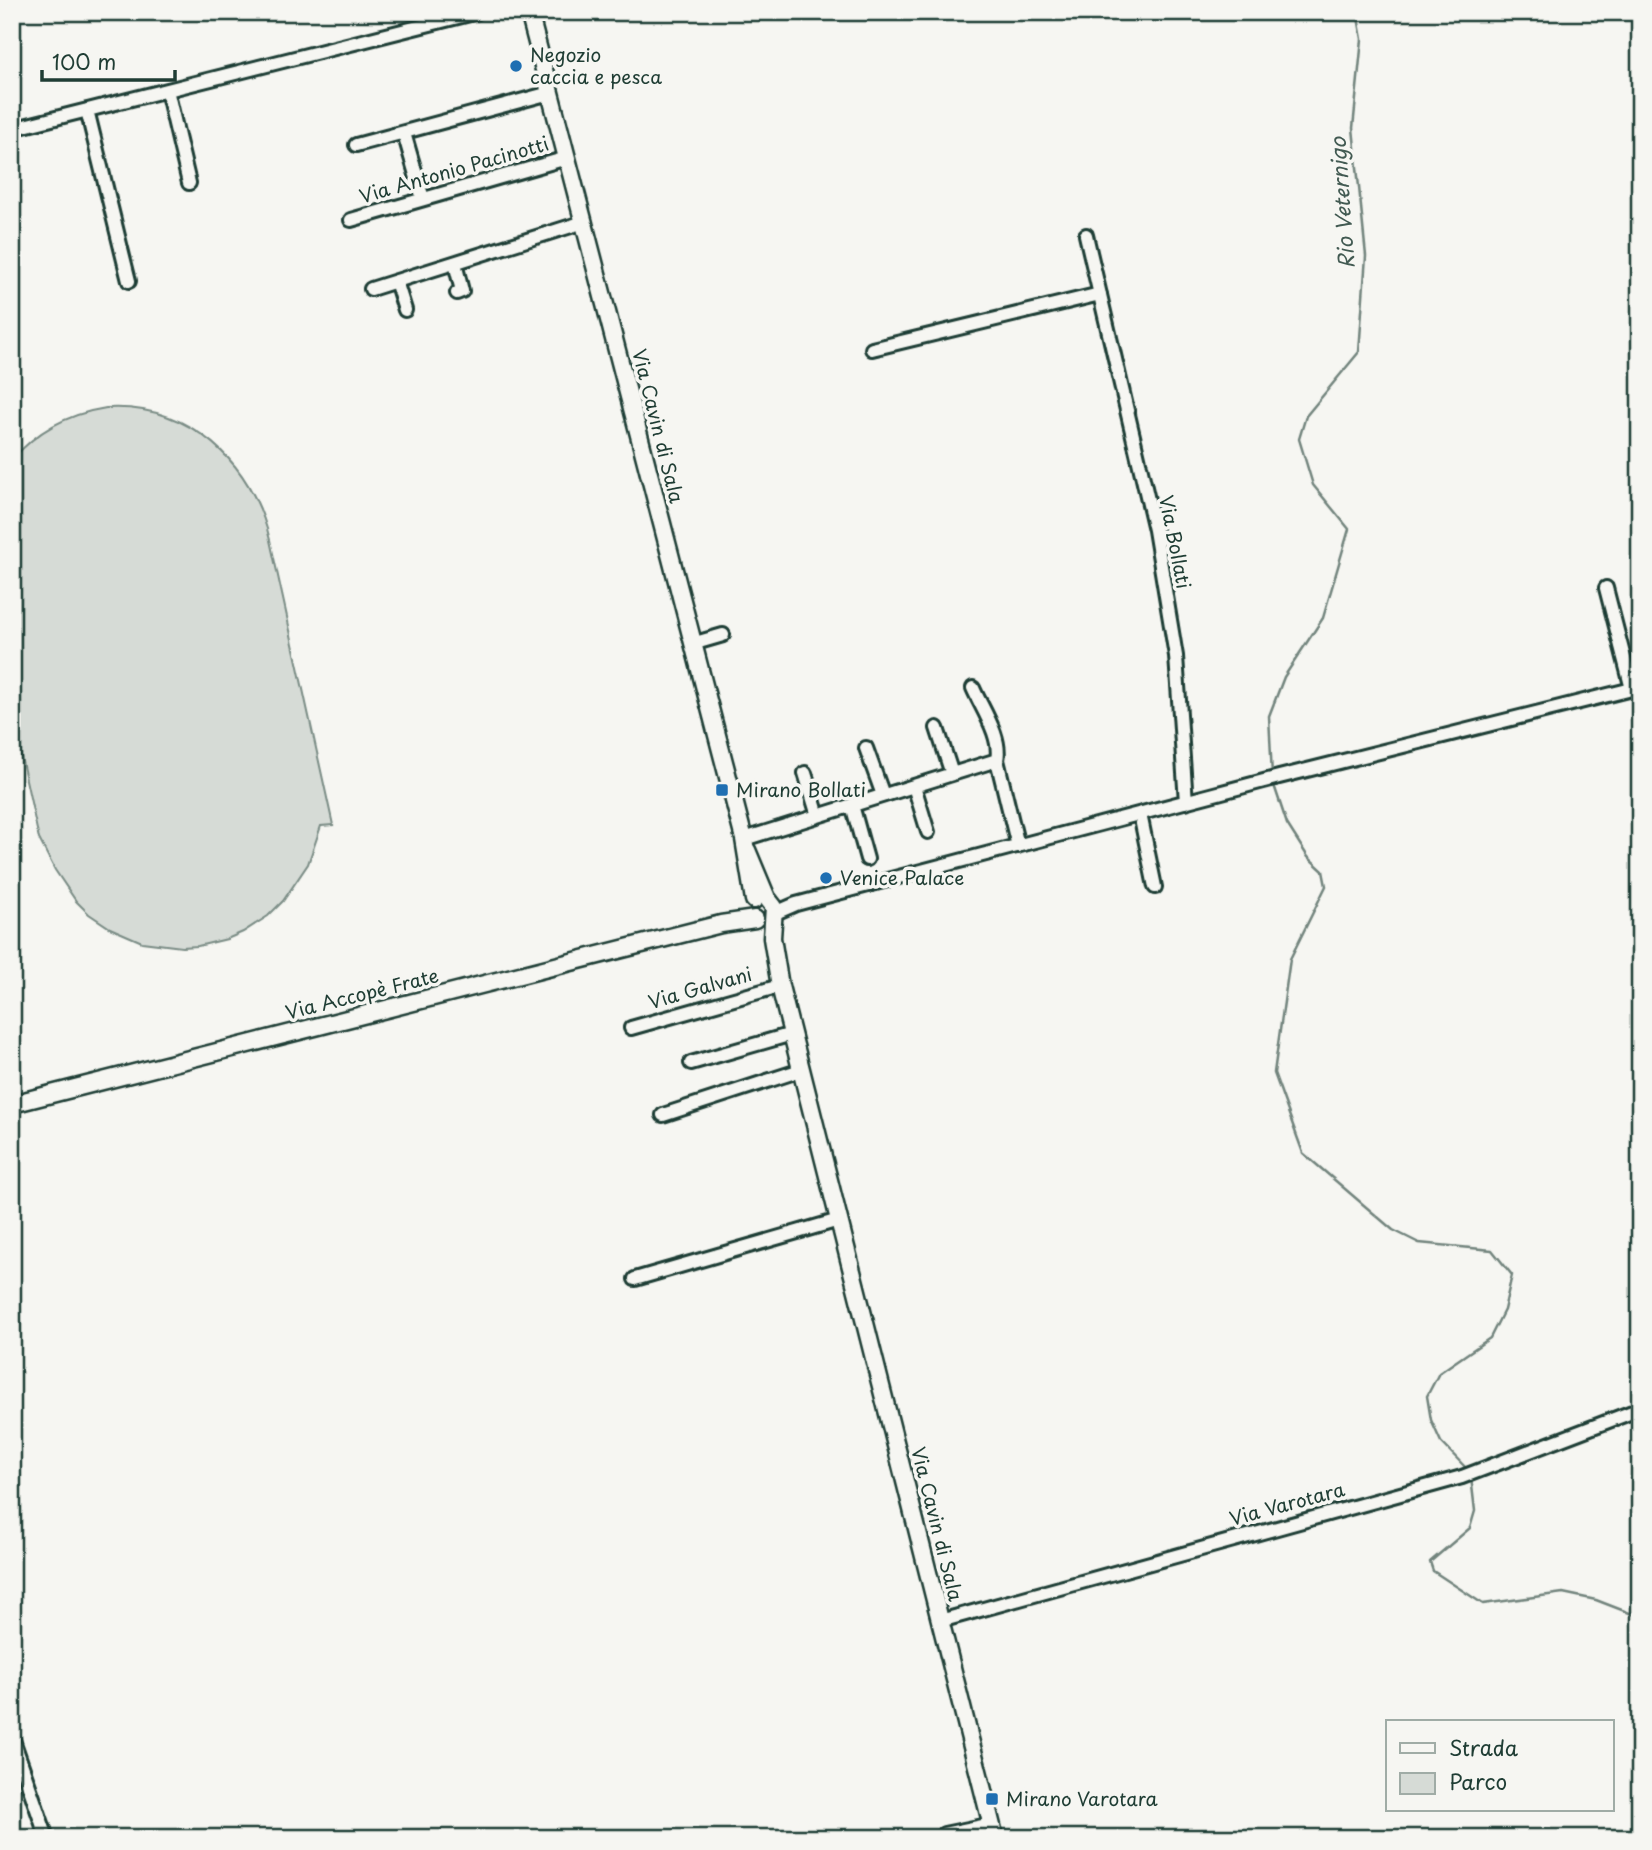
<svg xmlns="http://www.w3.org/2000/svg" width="1652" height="1850" viewBox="0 0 1652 1850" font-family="'Playpen Sans',sans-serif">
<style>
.green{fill:#d6dbd6;stroke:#7a8c85;stroke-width:2}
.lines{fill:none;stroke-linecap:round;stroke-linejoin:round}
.stream{stroke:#72847d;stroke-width:2.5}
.minor-casing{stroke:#1f3d34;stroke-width:18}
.major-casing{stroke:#1f3d34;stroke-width:21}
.minor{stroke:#f6f6f2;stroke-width:12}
.major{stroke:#f6f6f2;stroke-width:16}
.poi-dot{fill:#1f6fb2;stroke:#f6f6f2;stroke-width:2.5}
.labels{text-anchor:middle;stroke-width:7;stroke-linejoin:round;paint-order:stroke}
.poi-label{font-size:19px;fill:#1f3d34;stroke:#f6f6f2;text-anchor:start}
.street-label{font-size:19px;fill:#1f3d34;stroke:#f6f6f2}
.water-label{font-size:21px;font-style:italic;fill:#425a52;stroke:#f6f6f2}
</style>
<rect width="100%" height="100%" fill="#f6f6f2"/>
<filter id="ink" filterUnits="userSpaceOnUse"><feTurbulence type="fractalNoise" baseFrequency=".0143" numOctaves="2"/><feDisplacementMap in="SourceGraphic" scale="14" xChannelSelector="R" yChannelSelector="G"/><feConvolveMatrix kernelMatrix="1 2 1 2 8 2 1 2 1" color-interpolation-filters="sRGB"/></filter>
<g filter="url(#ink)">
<path class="green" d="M106 408C190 403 251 462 270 540L333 825 321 826 308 864 283 901 268 916 243 932 227 939 198 946 182 947 142 942 110 928 89 914 76 901 55 870 39 839 12 716V460C37 430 68 414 106 408Z"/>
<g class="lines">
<path class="stream" d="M1272 776 1269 716 1284 677 1323 618 1349 529 1313 485 1299 439 1306 416 1359 352 1366 256 1353 128 1362 39 1357 12
M1273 782 1287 824 1308 857 1323 871 1326 886 1290 959 1274 1073 1303 1153 1393 1230 1419 1243 1492 1250 1512 1275 1504 1310 1490 1338 1439 1373 1427 1396 1431 1420 1441 1442 1468 1470
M1471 1477 1475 1511 1470 1528 1430 1562 1433 1571 1483 1604 1563 1593 1596 1600 1640 1617"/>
<defs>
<path id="minor" d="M167 90 189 183
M87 110 129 281
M12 129 478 12
M404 133 423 199
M356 145 550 93
M351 220 567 158
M1086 235 1155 530 1176 656 1186 802
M455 263 462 291 457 293
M396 281 405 310
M371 289 584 222
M872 349 1100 294
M1606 588 1632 689
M692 644 723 635
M973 688C982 709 1002 737 997 760
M937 728 952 774
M866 748 883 795
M805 773 818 816
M914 786 928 832
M852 805 867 859
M1140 814 1155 887
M744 839 997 760 1018 846
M773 914 796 904 1279 777 1640 687
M631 1028 780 986
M691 1063 792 1034
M663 1115 801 1070
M635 1279 839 1220
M940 1621 1462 1477 1640 1409
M12 1737 47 1838
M940 1838 944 1834 983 1826"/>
<path id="major" d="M529 12 744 839 754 900
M747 850 767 898 774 907 772 938 780 986 995 1838
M12 1104 721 924 755 919"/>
</defs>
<use href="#minor" class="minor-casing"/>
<use href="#major" class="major-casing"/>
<use href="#minor" class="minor"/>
<use href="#major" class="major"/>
</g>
</g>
<g class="poi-dot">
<circle cx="516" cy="66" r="7"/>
<rect x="715" y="783" width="14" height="14" rx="3.5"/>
<circle cx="826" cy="878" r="7"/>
<rect x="985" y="1792" width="14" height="14" rx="3.5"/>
</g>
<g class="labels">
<g class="poi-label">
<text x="530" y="62">Negozio<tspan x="530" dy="22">caccia e pesca</tspan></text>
<text x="736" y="797">Mirano Bollati</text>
<text x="840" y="885">Venice Palace</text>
<text x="1006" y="1806">Mirano Varotara</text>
</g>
<g class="street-label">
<text transform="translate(454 170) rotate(-16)" y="7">Via Antonio Pacinotti</text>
<text transform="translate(658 426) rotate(76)" y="7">Via Cavin di Sala</text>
<text transform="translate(1175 542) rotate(79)" y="7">Via Bollati</text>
<text transform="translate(700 988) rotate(-16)" y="7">Via Galvani</text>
<text transform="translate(362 994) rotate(-14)" y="7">Via Accopè Frate</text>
<text transform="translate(1287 1504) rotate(-15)" y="7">Via Varotara</text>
<text transform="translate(937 1524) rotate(76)" y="7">Via Cavin di Sala</text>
</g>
<g class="water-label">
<text transform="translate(1343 203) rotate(-94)" y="7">Rio Veternigo</text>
</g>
</g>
<rect width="1652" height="1850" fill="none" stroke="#f6f6f2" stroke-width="42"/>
<rect x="21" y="21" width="1610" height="1808" fill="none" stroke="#1f3d34" stroke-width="2.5" filter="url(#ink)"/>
<rect x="1386" y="1720" width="228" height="91" fill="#f6f6f2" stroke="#a0aca6" stroke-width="2"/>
<rect x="1400" y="1743" width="35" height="10" fill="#f6f6f2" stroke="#a0aca6" stroke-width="2"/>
<text x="1449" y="1756" font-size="21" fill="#1f3d34">Strada</text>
<rect x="1400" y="1773" width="35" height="21" fill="#d6dbd6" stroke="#a0aca6" stroke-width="2"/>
<text x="1449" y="1790" font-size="21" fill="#1f3d34">Parco</text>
<path d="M42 70v10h133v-10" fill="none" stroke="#1f3d34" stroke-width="3.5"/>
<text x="52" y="70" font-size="21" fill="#1f3d34" stroke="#f6f6f2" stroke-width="5" paint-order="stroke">100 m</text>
</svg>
